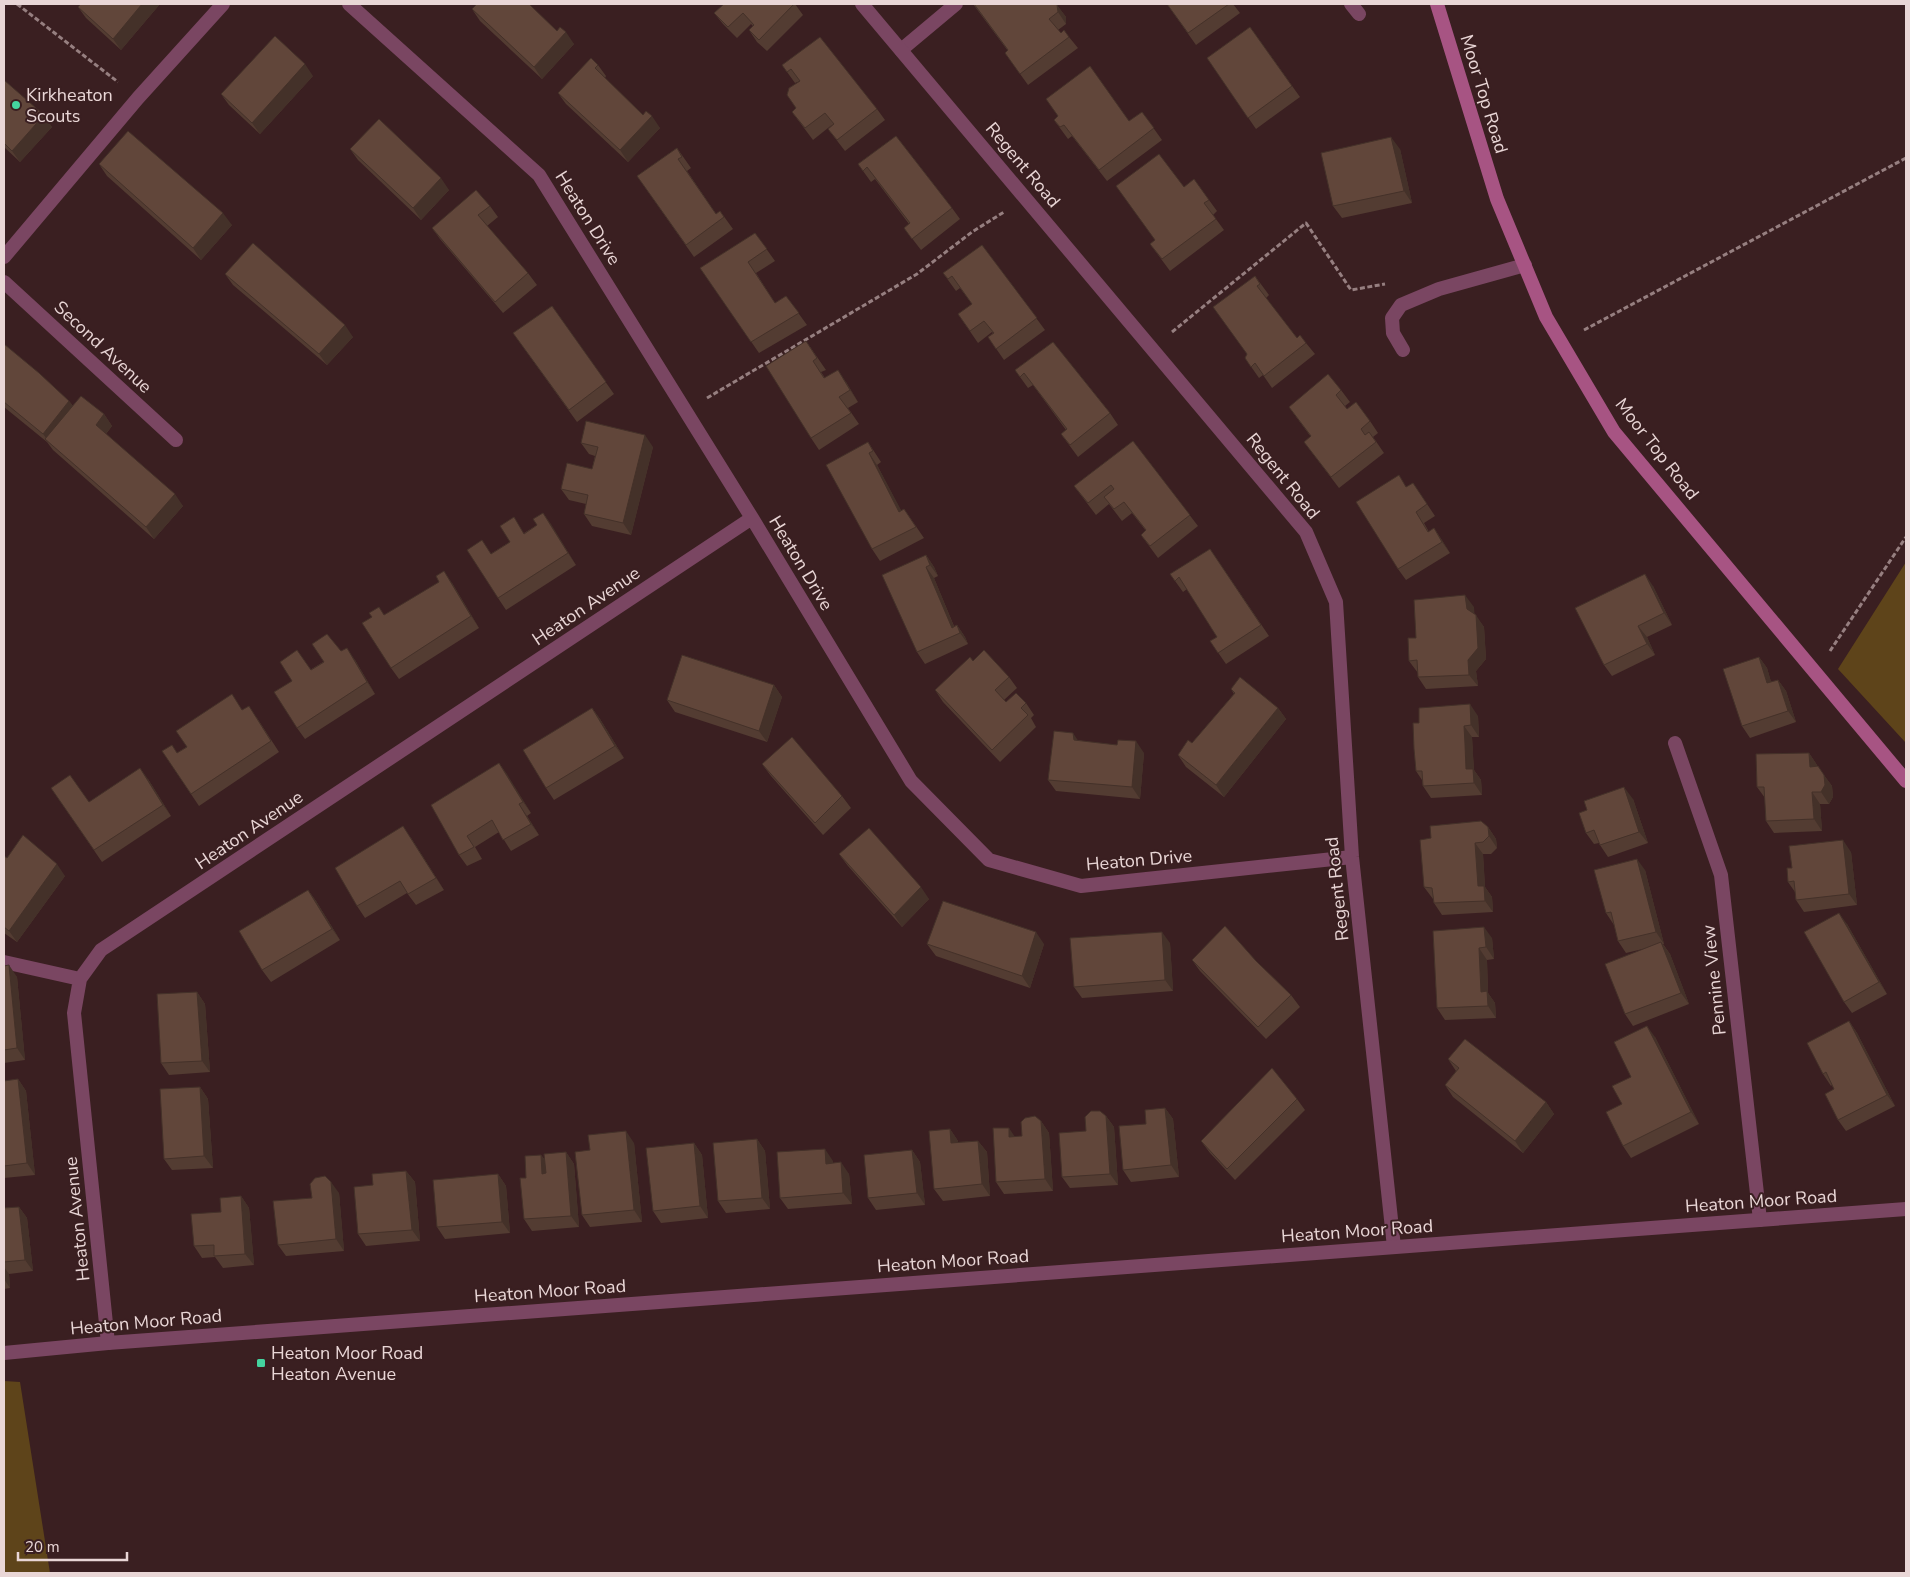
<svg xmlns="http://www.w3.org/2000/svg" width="1910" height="1577" viewBox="0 0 1910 1577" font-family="'Nunito Sans',sans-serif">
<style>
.green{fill:#5e441a}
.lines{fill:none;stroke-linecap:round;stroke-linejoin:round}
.path{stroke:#967f80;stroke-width:3;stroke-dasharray:5 2.5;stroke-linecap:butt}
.service{stroke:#7a4662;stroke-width:14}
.minor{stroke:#7a4662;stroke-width:14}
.tertiary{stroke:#7a4662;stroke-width:14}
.secondary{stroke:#a75483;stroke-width:14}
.wall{fill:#533c32}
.shaded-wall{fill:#443129}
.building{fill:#61463a;stroke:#443129}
.poi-dot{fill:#44d49f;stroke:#3a1f21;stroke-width:2}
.labels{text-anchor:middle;stroke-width:4;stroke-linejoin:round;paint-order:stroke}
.street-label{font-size:18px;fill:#e9d6d6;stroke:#3a1f21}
.poi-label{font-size:18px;fill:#e9d6d6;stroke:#3a1f21;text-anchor:start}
</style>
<rect width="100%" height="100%" fill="#3a1f21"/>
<path class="green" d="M1906 562V743L1838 669Z
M4 1381 20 1382 50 1573H4Z"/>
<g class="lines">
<path class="path" d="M17 4 118 82
M1584 330 1906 158
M1172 332 1306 223 1351 290 1385 284
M707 398 917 274 972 232 1004 212
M1830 651 1906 537"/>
<path class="service" d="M901 50 956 4
M4 282 176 440
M1403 350 1393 333 1392 318 1401 305 1439 289 1525 265"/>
<path class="minor" d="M349 4 539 175 752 518 911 781 989 860 1081 886 1352 857
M862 4 1306 532 1336 602 1352 857 1394 1247
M1351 4 1359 14
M4 257 138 98 223 4
M1675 743 1721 875 1760 1220
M4 962 80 979
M108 1343 74 1013 80 979 101 950 752 518"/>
<path class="tertiary" d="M4 1353 108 1343 1906 1209"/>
<path class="secondary" d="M1437 4 1497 199 1546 317 1614 432 1906 781"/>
</g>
<path class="wall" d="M160 4 121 50 86 18 78 7Z
M724 4H795L803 15 767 51 757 42 749 30 753 26 751 24 737 38 723 24 714 13Z
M973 4H1056L1066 17V24L1058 30 1061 33 1069 37 1078 48 1028 85 1005 53 1008 51Z
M1167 4H1233L1240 13 1196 45Z
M472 9 557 31 574 44 542 79 480 21Z
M1250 27 1300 97 1256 129 1207 58Z
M598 65 606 76 605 78 643 115 660 128 628 162 566 104 558 93Z
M782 65 877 109 885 120 845 151 828 129 833 124 813 140 792 112 796 108 800 81 795 83Z
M313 76 260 134 229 105 221 94Z
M4 80 52 127 20 162 4 147Z
M1142 112 1162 140 1107 181 1072 136 1068 139 1054 120 1129 121Z
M896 136 952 208 960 219 921 250 904 228 909 224 875 179 871 182 858 164Z
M677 148 691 168 687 171 716 214 720 211 733 229 694 257 637 176Z
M350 149 449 190 421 220 358 160Z
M1400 149 1412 203 1342 218 1333 206Z
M99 164 232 225 201 260 107 176Z
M1184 187 1209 200 1217 211 1213 215 1224 230 1170 271 1150 244 1155 240Z
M490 206 498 217 487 226 528 273 537 285 503 313 440 239 432 228Z
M755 233 775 261 756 273 775 303 786 296 807 325 759 353 700 268Z
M982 245 1045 330 1004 360 988 337 993 333 992 332 978 343 958 314 972 304 960 288 956 291 943 273Z
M225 274 353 337 327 365 233 285Z
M1255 276 1269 295 1266 298 1297 338 1306 343 1315 354 1272 388 1263 375 1259 378 1245 358 1247 355Z
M552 306 614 394 577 422 513 333Z
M806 341 826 370 821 372 825 378 846 382 858 402 848 408 859 424 819 450 811 438Z
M1053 342 1110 413 1118 425 1078 457 1061 434 1066 430 1033 385 1028 388 1015 370Z
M4 344 69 401 73 406 104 414 112 426 106 434 183 506 154 539 53 450 47 442 4 407Z
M1341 390 1350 402 1345 406 1347 409 1370 421 1378 433 1373 437 1384 453 1339 488 1304 442 1311 437 1289 407Z
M1133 441 1198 526 1158 558 1141 535 1146 531 1132 513 1122 521 1109 504 1096 515 1074 486Z
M868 442 881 462 877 465 901 511 904 509 924 538 880 561 872 549Z
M581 443 653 447 631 535 592 526 584 514 586 504 569 500 561 489 592 469 595 456 589 454Z
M1413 483 1435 516 1424 523 1429 532 1434 528 1450 553 1406 580 1398 569 1407 487Z
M543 513 576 565 506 610 498 598 492 553 537 525Z
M1210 549 1269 636 1226 664 1210 641 1217 637 1187 589 1183 592 1170 574Z
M926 555 934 567 938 576 934 578 954 626 957 625 965 637 968 644 925 664 917 652Z
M452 583 479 628 399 679 391 668 384 615Z
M1653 586 1672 625 1647 637 1655 655 1612 676 1604 665Z
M1474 607V614L1484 627 1486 659 1476 671 1478 686 1426 689 1418 677V673L1409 661 1416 638Z
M341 651 355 660 375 694 305 739 297 728 292 681Z
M1759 657 1767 668 1771 682 1778 680 1786 691 1796 722 1750 738 1742 726Z
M973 661 1009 677 1017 688 1004 700 1006 702 1026 703 1034 715 1031 718 1036 727 1000 762 943 702 935 690Z
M774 685 782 697 767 742 675 712 667 700Z
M1231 689 1278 708 1286 719 1224 797 1186 767 1178 755 1192 743 1234 694Z
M592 708 600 719 624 758 554 800 546 788Z
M243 710 257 718 279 752 199 806 162 751 177 753Z
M1478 716 1479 737H1472L1473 756 1474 770 1481 780 1482 795 1431 798 1423 786 1422 780 1416 771 1419 723Z
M1078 740 1144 753 1140 799 1056 791 1048 780Z
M1809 753 1817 765V766L1832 786 1833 797 1829 804H1820L1822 831 1774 833 1766 821 1765 798 1757 787Z
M499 763 531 813 527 816 539 835 511 851 499 832 475 847 482 859 467 866 459 855 431 805Z
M762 764 842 796 851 808 823 835 771 776Z
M148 779 171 816 102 862 51 788 89 802Z
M1633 799 1648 843 1608 857 1600 845 1599 843 1594 844 1586 833Z
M1488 827 1496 839 1497 848 1491 854H1483L1485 887 1492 897 1493 912 1442 915 1434 903 1433 899 1424 887Z
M411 838 444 890 416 905 407 893 365 918 357 906Z
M1851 852 1857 905 1804 912 1796 900 1795 892 1788 882 1792 868Z
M839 854 929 899 902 927 848 866Z
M4 856 7 858 65 876 17 942 4 933Z
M1645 870 1664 944H1663L1670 954 1689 1004 1633 1026 1625 1014 1647 948 1626 953 1618 941 1614 925 1606 913Z
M308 890 316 901 340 940 271 982 262 970Z
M1847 924 1887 994 1852 1013 1844 1002Z
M1433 931 1492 938 1494 959 1487 960 1488 993 1495 1003 1496 1018 1445 1020 1437 1008Z
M1170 943 1173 991 1082 998 1074 987Z
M927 944H1044L1030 988 936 956Z
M1192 960 1256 961 1291 995 1300 1007 1266 1039 1200 971Z
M4 966 17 977 25 1060 4 1063Z
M197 992 205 1004 210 1072 169 1075 161 1063Z
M1849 1021 1857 1033 1895 1106 1846 1131 1838 1120 1834 1089 1832 1085 1831 1086 1823 1074Z
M1655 1037 1699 1124 1631 1158 1623 1146 1631 1077Z
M1448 1059 1546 1102 1554 1114 1523 1153 1453 1097 1445 1085 1456 1071Z
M18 1079 26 1091 35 1175 4 1178V1081Z
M200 1087 208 1099 213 1168 172 1170 164 1159Z
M1297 1099 1305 1110 1235 1180 1210 1153 1201 1141Z
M1165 1108 1173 1119 1179 1177 1131 1182 1123 1170 1146 1124Z
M1106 1116 1114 1127 1118 1185 1070 1188 1062 1177 1086 1131Z
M1041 1121 1049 1133 1053 1191 1004 1194 996 1182 1015 1137 1022 1136Z
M950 1129 958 1141V1142L978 1141 987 1152 990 1196 943 1201 934 1189Z
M757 1139 765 1151 770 1209 726 1213 718 1201Z
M634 1143 642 1222 590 1227 582 1215 590 1150Z
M694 1143 702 1155 708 1218 661 1223 653 1211Z
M912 1150 920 1162 925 1205 876 1210 868 1198Z
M566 1152 574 1164 579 1227 532 1231 524 1219 526 1178 541 1155 545 1160Z
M833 1161V1163L849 1174 852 1204 788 1209 780 1198Z
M406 1171 415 1182 420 1241 366 1246 358 1234 373 1185Z
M498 1174 506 1186 510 1233 445 1239 437 1227Z
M339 1193 344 1251 286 1256 278 1245 312 1198Z
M241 1196 249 1208 254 1265 223 1268 215 1257 202 1258 194 1246 221 1212Z
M19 1207 27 1218 33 1271 9 1274 10 1288 4 1289V1208Z"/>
<path class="shaded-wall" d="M142 4H160L121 50 113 39Z
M1057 5 1066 17V24L1058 12Z
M566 32 574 44 542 79 534 67Z
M305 64 313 76 260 134 252 123Z
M44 115 52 127 20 162 12 151Z
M652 116 660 128 628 162 620 150Z
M1391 137 1400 149 1412 203 1404 191Z
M441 178 449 190 421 220 413 208Z
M223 213 232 225 201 260 193 248Z
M345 325 353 337 327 365 319 354Z
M838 370 846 382 858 402 850 390Z
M69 401 78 412 50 443 43 434Z
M104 414 112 426 104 436 96 425Z
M645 435 653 447 631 535 623 523Z
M869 453 877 465 908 523 899 512Z
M175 494 183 506 154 539 146 527Z
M543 513 551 524 576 565 568 553Z
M1434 528 1442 540 1450 553 1442 542Z
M926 555 934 567 938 576 930 565Z
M926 567 934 578 957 634 952 628Z
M444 571 452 583 479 628 471 616Z
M1645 574 1653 586 1672 625 1664 613Z
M1465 595 1474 607 1475 621 1467 609Z
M1476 615 1484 627 1486 659 1476 671 1478 686 1469 675 1468 660Z
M957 625 965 637 968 644 960 633Z
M1638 626 1647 637 1655 655 1647 644Z
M347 648 355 660 375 694 367 682Z
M1759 657 1767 668 1775 695 1767 683Z
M1778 680 1786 691 1796 722 1788 711Z
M774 685 782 697 767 742 759 731Z
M1470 704 1478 716 1479 737 1471 725Z
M592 708 600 719 624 758 615 746Z
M1278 708 1286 719 1224 797 1216 785Z
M1464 726 1472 737 1474 770 1481 780 1482 795 1474 783 1466 769Z
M1073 733 1081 745 1074 740Z
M1136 741 1144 753 1140 799 1132 787Z
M1809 753 1817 765 1818 778 1810 767Z
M499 763 507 774 531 813 523 802Z
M140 768 148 779 171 816 163 805Z
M1824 775 1832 786 1833 797 1829 804 1821 792Z
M1624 787 1633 799 1648 843 1639 832Z
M1812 792 1820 804 1822 831 1814 819Z
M519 804 527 816 539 835 531 824Z
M403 826 411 838 444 890 436 878Z
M1488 827 1496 839 1497 848 1489 836Z
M1843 840 1851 852 1857 905 1849 894Z
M1475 843 1483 854 1485 887 1492 897 1493 912 1485 901 1478 886Z
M1637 859 1645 870 1664 944 1656 932Z
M57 864 65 876 17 942 9 931Z
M921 887 929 899 902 927 894 915Z
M308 890 316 901 340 940 332 929Z
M1839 913 1847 924 1887 994 1879 982Z
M1484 927 1492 938 1494 959 1486 947Z
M1036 932 1044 944 1030 988 1022 976Z
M1162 932 1170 943 1173 991 1165 980Z
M1661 942 1670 954 1689 1004 1681 993Z
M1479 948 1487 960 1488 993 1495 1003 1496 1018 1488 1006 1481 992Z
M9 965 17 977 25 1060 17 1048Z
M197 992 205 1004 210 1072 202 1061Z
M1849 1021 1857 1033 1895 1106 1887 1095Z
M1647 1026 1655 1037 1699 1124 1691 1112Z
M18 1079 26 1091 35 1175 27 1163Z
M200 1087 208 1099 213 1168 204 1156Z
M1546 1102 1554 1114 1523 1153 1515 1141Z
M1165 1108 1173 1119 1179 1177 1171 1165Z
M1106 1116 1114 1127 1118 1185 1110 1174Z
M1041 1121 1049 1133 1053 1191 1045 1179Z
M1009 1128 1017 1140 1009 1137Z
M950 1129 958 1141 959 1155 951 1143Z
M626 1131 634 1143 642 1222 634 1210Z
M757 1139 765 1151 770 1209 762 1198Z
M978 1141 987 1152 990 1196 982 1184Z
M694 1143 702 1155 708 1218 700 1206Z
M825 1149 833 1161 834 1175 826 1164Z
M912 1150 920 1162 925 1205 917 1193Z
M566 1152 574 1164 579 1227 571 1216Z
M541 1155 549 1166 550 1185 542 1174Z
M841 1162 849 1174 852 1204 843 1193Z
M406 1171 415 1182 420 1241 412 1230Z
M498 1174 506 1186 510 1233 502 1222Z
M331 1182 339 1193 344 1251 336 1239Z
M241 1196 249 1208 254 1265 245 1254Z
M19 1207 27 1218 33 1271 25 1260Z
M4 1267 9 1274 10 1288 4 1279Z"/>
<path class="building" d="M81 4H142L113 39 78 7Z
M477 4H529L557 31 560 27 566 32 534 67 472 9Z
M724 4H794L759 40 749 30 754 25 743 13 728 27 714 13Z
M974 4H1056L1057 5 1058 12 1049 19 1061 33 1064 30 1069 37 1020 74 1005 53 1008 50Z
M1167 4H1229L1188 33Z
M1250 27 1292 86 1248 118 1207 58Z
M275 36 305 64 252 123 221 94Z
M820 37 877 109 837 140 828 129 834 124 825 113 805 128 792 112 796 108 787 95 789 88 800 81 791 69 787 72 782 65Z
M591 58 598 65 595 68 643 115 646 111 652 116 620 150 558 93Z
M1090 66 1129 121 1142 112 1154 128 1099 170 1064 125 1060 127 1054 120 1058 116 1046 99Z
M4 80 44 115 12 151 4 143Z
M379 119 441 178 413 208 350 149Z
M128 131 223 213 193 248 99 164Z
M896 136 952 208 912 239 904 228 910 223 867 167 863 171 858 164Z
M1391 137 1404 191 1333 206 1321 153Z
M677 148 682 157 678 159 716 214 720 211 724 217 686 245 637 176Z
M1159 154 1184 187 1194 179 1209 200 1204 203 1216 219 1162 259 1150 244 1155 240 1116 186Z
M476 190 490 206 478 215 528 273 495 302 432 228Z
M755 233 767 249 748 262 775 303 786 296 799 313 751 342 700 268Z
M253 243 345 325 319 354 225 274Z
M982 245 1037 318 996 349 988 337 994 333 984 321 970 331 958 314 972 304 952 276 948 279 943 273Z
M1255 276 1260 284 1257 286 1297 338 1300 335 1306 343 1264 376 1255 363 1251 367 1245 358 1247 354 1213 307Z
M552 306 606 382 569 410 513 333Z
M806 341 817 358 813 361 824 378 838 370 850 390 839 397 851 413 811 438 766 366Z
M1053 342 1110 413 1070 445 1061 434 1067 429 1024 373 1020 377 1015 370Z
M4 344 39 373 69 401 43 434 4 402Z
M1328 374 1341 390 1336 395 1347 409 1356 402 1370 421 1361 429 1365 435 1369 432 1376 442 1331 477 1304 442 1311 436 1289 407Z
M81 396 104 414 96 425 175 494 146 527 45 439Z
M586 421 645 435 623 523 584 514 588 495 561 489 567 463 592 469 598 447 581 443Z
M1133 441 1190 515 1150 546 1141 535 1146 530 1124 502 1114 509 1104 497 1114 489 1111 485 1088 503 1074 486Z
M868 442 873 451 869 453 899 512 904 509 916 527 872 549 826 465Z
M1399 475 1406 487 1413 483 1427 504 1416 512 1428 532 1434 528 1442 542 1398 569 1356 502Z
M543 513 568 553 498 598 467 550 482 540 491 554 510 542 500 526 514 517 524 534 537 525 533 519Z
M1210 549 1261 625 1218 653 1210 641 1217 637 1179 577 1175 581 1170 574Z
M926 555 930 565 926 567 952 628 957 625 960 633 917 652 882 575Z
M444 571 471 616 391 668 362 623 372 617 369 613 379 607 384 615 439 582 436 576Z
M1645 574 1664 613 1638 626 1647 644 1604 665 1575 608Z
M1465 595 1467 609 1476 615 1478 648 1468 660 1469 675 1418 677 1417 660 1409 661 1408 638H1416L1414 600Z
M327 634 341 651 347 648 367 682 297 728 274 692 292 681 280 662 297 650 311 670 324 662 312 644Z
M984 650 1009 677 995 690 1006 702 1016 693 1026 703 1021 708 1028 715 992 750 935 690 970 657 973 661Z
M682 655 774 685 759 731 667 700Z
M1759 657 1767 683 1778 680 1788 711 1742 726 1723 669Z
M1240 677 1278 708 1216 785 1178 755 1188 740 1192 743 1235 693 1231 689Z
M232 694 242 710 249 706 271 741 191 794 162 751 172 745 177 753 187 747 176 731Z
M1470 704 1471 725 1464 726 1465 744 1466 769H1473L1474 783 1423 786 1422 771H1416L1414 749 1413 723H1419V708Z
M592 708 615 746 546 788 523 750Z
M1054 731 1073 733 1074 740 1117 745 1118 740 1136 741 1132 787 1048 780Z
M792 737 842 796 815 823 762 764Z
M1809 753 1810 767 1818 766 1824 775 1825 785 1821 792H1812L1814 819 1766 821 1764 787H1757L1756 754Z
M499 763 523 802 519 804 531 824 503 840 492 820 467 836 474 847 459 855 431 805Z
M140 768 163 805 94 850 51 788 70 775 89 802Z
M1624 787 1639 832 1600 845 1594 830 1586 833 1579 813 1587 810 1584 801Z
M1481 821 1488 827 1489 836 1483 842 1475 843 1478 886H1484L1485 901 1434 903 1432 888 1424 887 1420 840 1431 838 1430 826Z
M403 826 436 878 408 894 400 881 357 906 335 868Z
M869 828 921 887 894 915 839 854Z
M23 835 57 864 9 931 4 927V856L7 858Z
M1843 840 1849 894 1796 900 1794 881 1788 882 1787 868H1792L1789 846Z
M1637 859 1656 932 1618 941 1611 912 1606 913 1594 870Z
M308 890 332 929 262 970 239 931Z
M943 901 1036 932 1022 976 927 944Z
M1839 913 1879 982 1844 1002 1804 932Z
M1225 926 1256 961 1291 995 1258 1027 1192 960Z
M1484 927 1486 947 1479 948 1481 992 1487 991 1488 1006 1437 1008 1433 931Z
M1162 932 1165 980 1074 987 1070 938Z
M1661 942 1681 993 1625 1014 1605 964Z
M9 965 17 1048 4 1050V966Z
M197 992 202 1061 161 1063 157 994Z
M1849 1021 1887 1095 1838 1120 1825 1094 1834 1089 1826 1072 1823 1074 1807 1043Z
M1647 1026 1691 1112 1623 1146 1606 1112 1622 1104 1612 1086 1631 1077 1614 1042Z
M1465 1039 1546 1102 1515 1141 1445 1085 1459 1068 1448 1059Z
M1272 1068 1297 1099 1227 1169 1201 1141Z
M18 1079 27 1163 4 1166V1081Z
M200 1087 204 1156 164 1159 160 1089Z
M1165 1108 1171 1165 1123 1170 1119 1126 1146 1124 1145 1110Z
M1091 1111H1100L1106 1116 1110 1174 1062 1177 1059 1133 1086 1131 1085 1117Z
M1035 1116 1041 1121 1045 1179 996 1182 993 1128H1009V1137L1022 1136 1021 1122 1025 1118Z
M950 1129 951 1143 978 1141 982 1184 934 1189 929 1131Z
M626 1131 634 1210 582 1215 575 1152 590 1150 588 1135Z
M757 1139 762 1198 718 1201 713 1143Z
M694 1143 700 1206 653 1211 646 1148Z
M825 1149 826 1164 841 1162 843 1193 780 1198 777 1152Z
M912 1150 917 1193 868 1198 864 1155Z
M566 1152 571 1216 524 1219 520 1178H526L525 1156 541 1155 542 1174 546 1173 544 1154Z
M406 1171 412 1230 358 1234 354 1187 373 1185 372 1174Z
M498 1174 502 1222 437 1227 433 1180Z
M325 1176 331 1182 336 1239 278 1245 273 1201 312 1198 310 1184 315 1178Z
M241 1196 245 1254 214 1256V1245L194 1246 191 1214 221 1212 220 1198Z
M19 1207 25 1260 4 1262V1208Z"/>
<g class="poi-dot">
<circle cx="16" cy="105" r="5"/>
<rect x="256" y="1358" width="10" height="10" rx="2.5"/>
</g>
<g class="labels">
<g class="street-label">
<text transform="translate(1484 94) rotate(73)" y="6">Moor Top Road</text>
<text transform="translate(1023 165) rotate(50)" y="6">Regent Road</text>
<text transform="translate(588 218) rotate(58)" y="6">Heaton Drive</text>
<text transform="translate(103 347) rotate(43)" y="6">Second Avenue</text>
<text transform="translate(1657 449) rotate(52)" y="6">Moor Top Road</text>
<text transform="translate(1283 476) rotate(51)" y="6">Regent Road</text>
<text transform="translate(801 563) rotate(59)" y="6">Heaton Drive</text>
<text transform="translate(586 606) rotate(-34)" y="6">Heaton Avenue</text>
<text transform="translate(249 830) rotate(-34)" y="6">Heaton Avenue</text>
<text transform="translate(1139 860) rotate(-5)" y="6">Heaton Drive</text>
<text transform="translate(1337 889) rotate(-96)" y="6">Regent Road</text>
<text transform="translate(1714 980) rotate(-96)" y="6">Pennine View</text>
<text transform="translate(1761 1201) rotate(-4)" y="6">Heaton Moor Road</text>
<text transform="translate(77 1219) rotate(-96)" y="6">Heaton Avenue</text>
<text transform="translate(1357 1231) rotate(-4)" y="6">Heaton Moor Road</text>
<text transform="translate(953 1261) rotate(-4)" y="6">Heaton Moor Road</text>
<text transform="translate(550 1291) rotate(-4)" y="6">Heaton Moor Road</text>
<text transform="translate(146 1322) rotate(-5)" y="6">Heaton Moor Road</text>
</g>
<g class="poi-label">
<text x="26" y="101">Kirkheaton<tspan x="26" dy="21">Scouts</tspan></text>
<text x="271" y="1359">Heaton Moor Road<tspan x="271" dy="21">Heaton Avenue</tspan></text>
</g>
</g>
<rect width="1910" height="1577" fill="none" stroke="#e9d6d6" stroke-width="10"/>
<path d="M18 1552v8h109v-8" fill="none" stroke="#e9d6d6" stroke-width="2.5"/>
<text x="25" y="1552" font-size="15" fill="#e9d6d6" stroke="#3a1f21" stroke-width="4" paint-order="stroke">20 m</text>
</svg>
